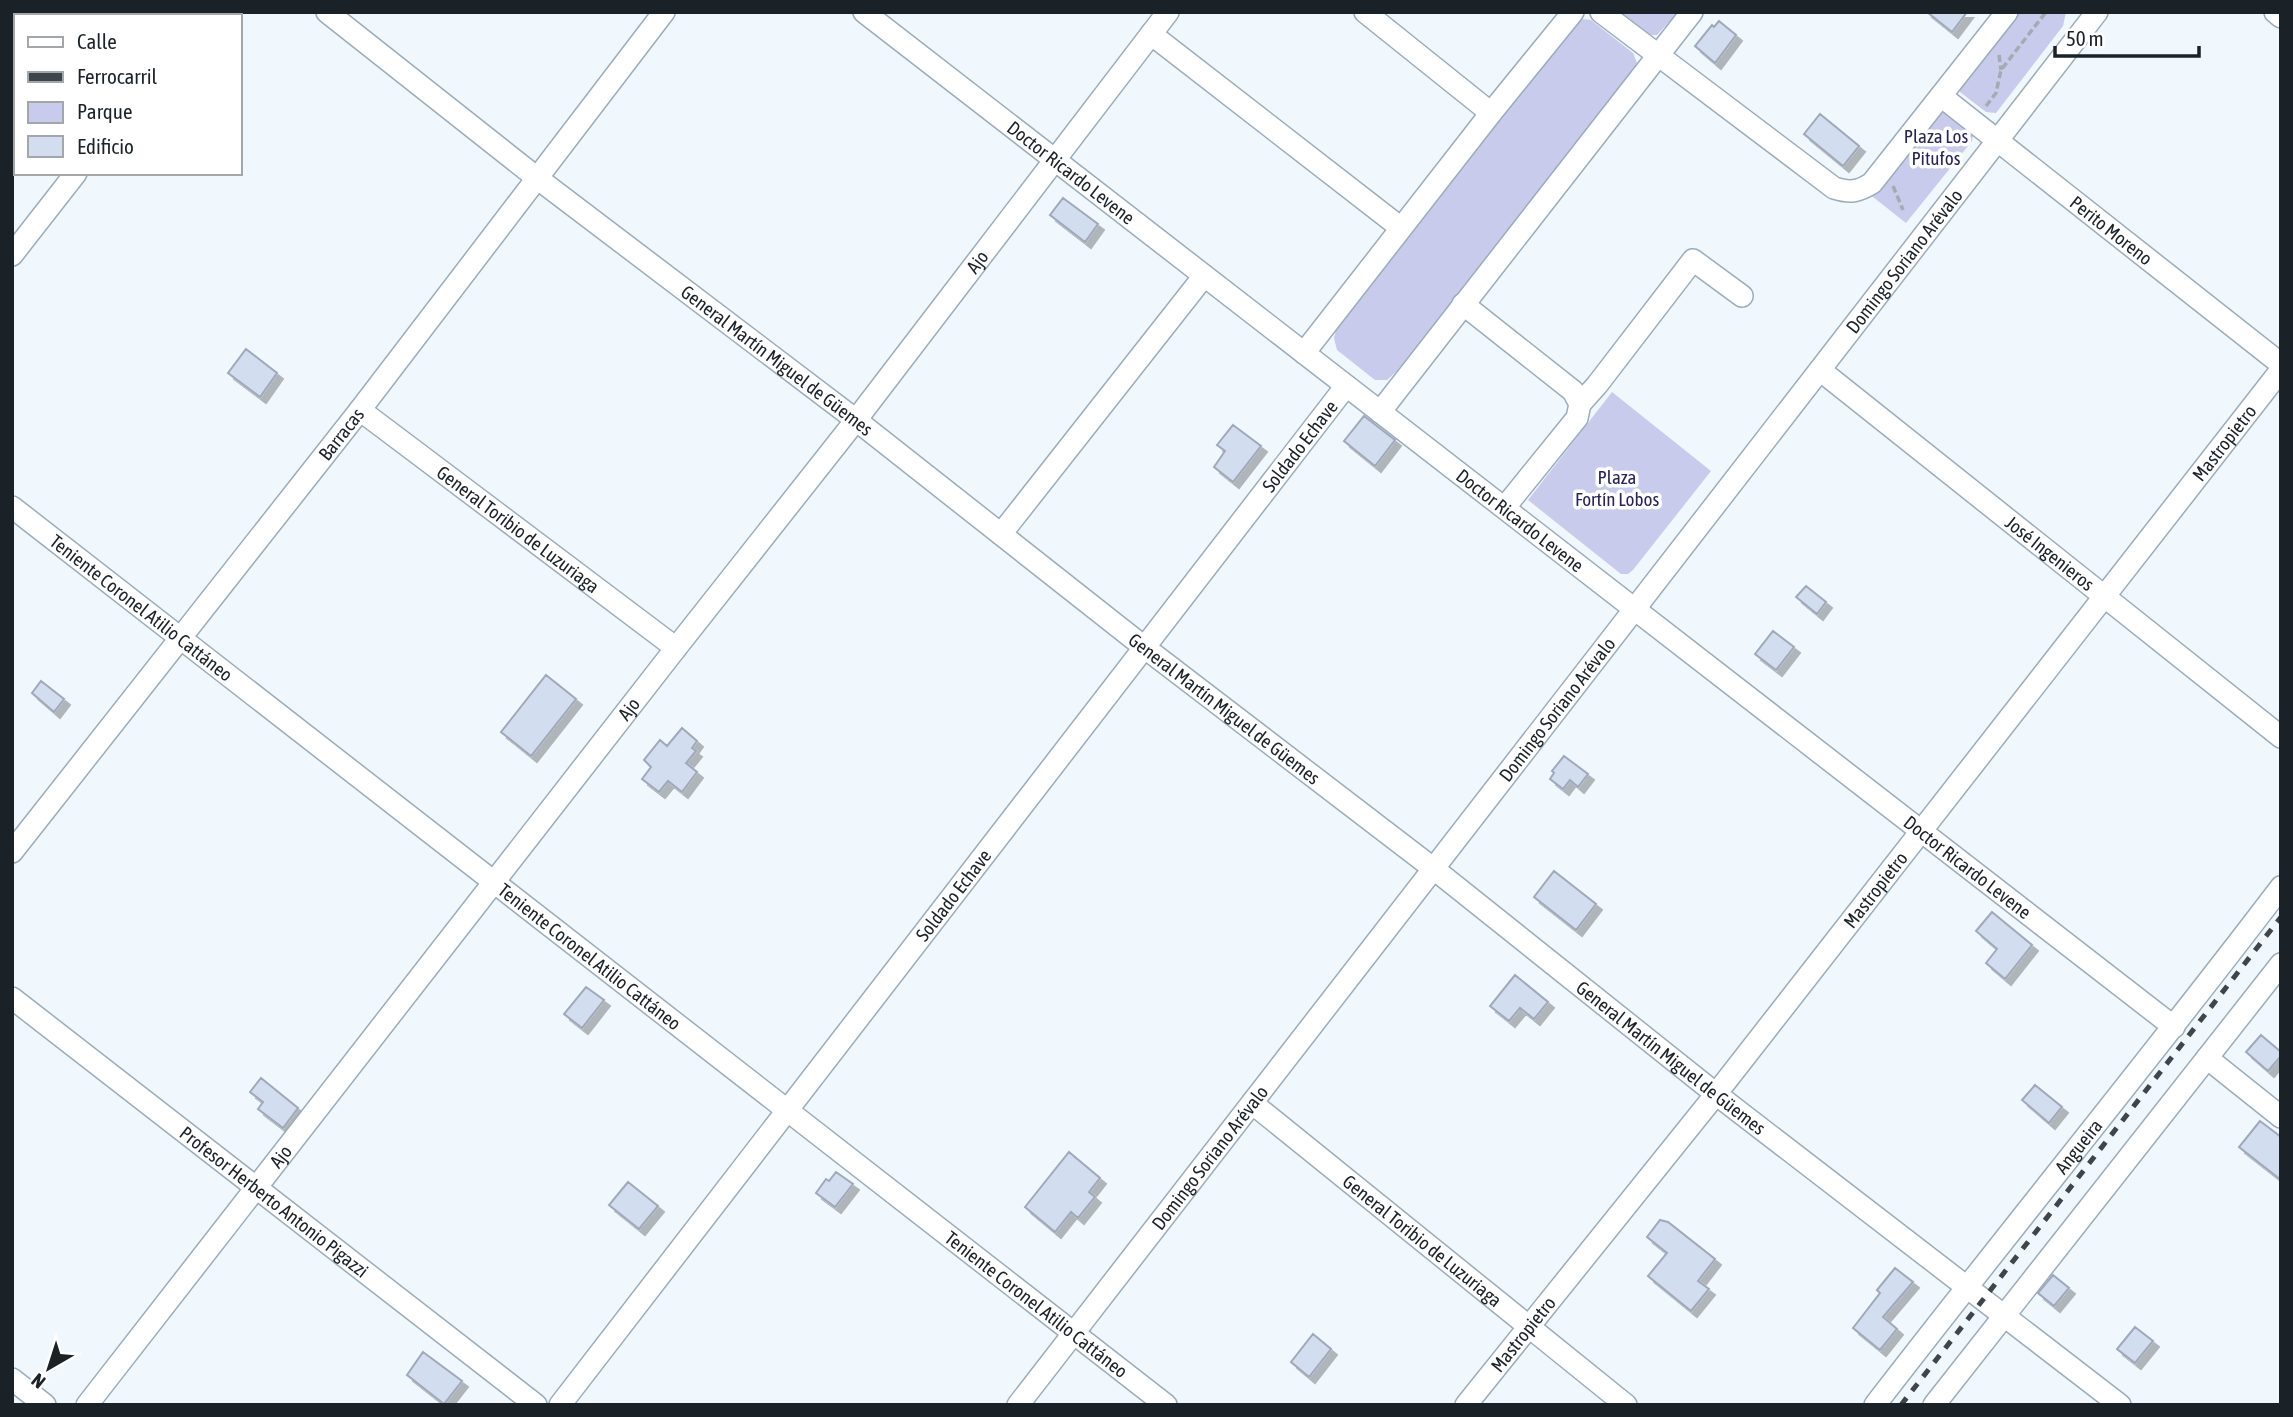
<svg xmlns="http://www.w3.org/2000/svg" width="2293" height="1417" viewBox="0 0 2293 1417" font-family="'Asap Condensed',sans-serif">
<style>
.green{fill:#c9cbed}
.building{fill:#d3ddf0;stroke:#9fa9ba;stroke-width:2;filter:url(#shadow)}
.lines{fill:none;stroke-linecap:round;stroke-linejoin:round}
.minor-casing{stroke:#9bacba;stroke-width:24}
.path{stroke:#a4abb1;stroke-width:3.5;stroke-dasharray:7 3.5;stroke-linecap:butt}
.minor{stroke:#fff;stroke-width:21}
.rail{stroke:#3e454b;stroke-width:5;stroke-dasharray:9 9;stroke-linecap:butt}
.labels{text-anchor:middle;stroke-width:7;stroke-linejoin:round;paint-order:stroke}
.park-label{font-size:19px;fill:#27225b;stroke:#fff}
.street-label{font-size:19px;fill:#1b2227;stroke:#fff}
</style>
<defs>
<filter id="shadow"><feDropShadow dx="6" dy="6" stdDeviation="0" flood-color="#0004"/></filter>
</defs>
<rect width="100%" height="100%" fill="#f0f7fd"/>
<path class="green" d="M1616 12H1678L1657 35H1645Z
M2017 12H2066L2063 26 1996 113 1986 112 1960 92 1958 84Z
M1583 19 1591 20 1633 53 1637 63 1634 72 1396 372 1387 380H1375L1337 350 1334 338 1337 326 1574 25Z
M1946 108 1974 131 1972 141 1906 223 1868 193 1934 110Z
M1612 392 1711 471 1633 570 1628 574H1621L1528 500Z"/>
<path class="building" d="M1927 12H1967L1952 32Z
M1719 21 1736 35 1715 63 1695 46 1712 25 1714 27Z
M1820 114 1859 146 1843 166 1804 134Z
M1063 198 1098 224 1085 242 1050 215Z
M246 349 277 373 260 397 228 373Z
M1364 416 1395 440 1375 466 1344 441Z
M1233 425 1261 446 1233 482 1214 467 1225 451 1217 445Z
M1806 586 1826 602 1817 614 1796 597Z
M1773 631 1794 647 1776 670 1755 654Z
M546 675 576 699 531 756 501 732Z
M41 681 64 699 54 712 32 693Z
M682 728 697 741 692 748 696 751 686 763 697 772 682 792 668 781 659 792 642 779 651 767 644 760 660 740 667 746Z
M1564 756 1588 774 1578 787 1570 780 1563 789 1550 779 1554 773 1552 771Z
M1554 871 1596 904 1576 930 1534 897Z
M1992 912 2032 945 2005 979 1986 963 1997 949 1976 931Z
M1515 975 1548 1002 1534 1019 1520 1008 1509 1021 1490 1006Z
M586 987 604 1000 582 1028 564 1014Z
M2261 1035 2281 1052V1056L2268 1071 2246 1052Z
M261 1078 298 1108 283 1128 258 1109 263 1102 250 1092Z
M2035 1085 2062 1107 2049 1123 2022 1100Z
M2260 1121 2281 1137V1180L2239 1147Z
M1069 1152 1100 1178 1089 1192 1095 1197 1078 1218 1071 1212 1055 1232 1025 1207Z
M836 1172 853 1184 835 1207 816 1193 826 1179 829 1181Z
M628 1182 658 1206 639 1229 609 1205Z
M1660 1220 1668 1222 1715 1259 1698 1281 1709 1289 1691 1311 1648 1276 1667 1253 1647 1237Z
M1895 1268 1913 1282 1883 1317 1897 1329 1880 1350 1853 1328 1880 1293 1877 1290Z
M2053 1275 2069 1288 2054 1306 2038 1293Z
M2135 1327 2153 1341 2135 1363 2117 1349Z
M1313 1334 1331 1349 1309 1377 1291 1362Z
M423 1352 462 1381 444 1404 407 1375Z"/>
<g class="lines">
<defs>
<g id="minor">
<path id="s1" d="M327 12 537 178 856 420 1144 647 1434 869 1716 1094 2120 1405"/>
<path id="s2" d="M864 12 2174 1027"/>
<path d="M1365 12 1491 113"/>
<path d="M1601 12 1834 188C1850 193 1858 192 1872 183L2007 12"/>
<path d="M2275 12 2281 17"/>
<path d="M199 16 202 12"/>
<path d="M1151 34 1401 228"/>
<path id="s3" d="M1941 96 2281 364"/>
<path d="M12 255 76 173"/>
<path d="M1463 304 1573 391 1580 404 1577 418 1505 507"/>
<path d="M1304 353 1491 113 1573 12"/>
<path id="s4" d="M1820 370 2281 737"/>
<path d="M1580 404 1597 385 1693 260 1742 296"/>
<path id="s5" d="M360 410 676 648"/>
<path d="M1380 412 1692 12"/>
<path id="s6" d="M12 507 1166 1405"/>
<path d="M1001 534 1204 276"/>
<path id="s7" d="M12 852 360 410 664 12"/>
<path id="s8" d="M12 998 536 1405"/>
<path d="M2207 1058 2281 1117"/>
<path id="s9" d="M1252 1103 1626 1405"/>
<path d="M12 1379 45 1405"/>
<path id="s10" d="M87 1405 676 648 856 420 1168 12"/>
<path id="s11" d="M560 1405 1346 386"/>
<path id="s12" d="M1018 1405 2097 12"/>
<path id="s13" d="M1466 1405 1716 1094 2281 370"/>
<path id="s14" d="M1875 1405C2009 1231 2148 1062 2281 887"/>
<path d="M1934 1405 2281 964"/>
</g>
</defs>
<use href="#minor" class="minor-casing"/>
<path class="path" d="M1999 55 2001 70
M1986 106 1996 93 2001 70 2046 12
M1933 138 1958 141 1961 137
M1893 186 1903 210"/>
<use href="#minor" class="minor"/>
<path class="rail" d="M1901 1405 2281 917"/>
</g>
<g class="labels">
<g class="park-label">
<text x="1936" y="143">Plaza Los<tspan x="1936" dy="22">Pitufos</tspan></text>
<text x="1617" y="484">Plaza<tspan x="1617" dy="22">Fortín Lobos</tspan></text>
</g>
<g class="street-label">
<text dy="7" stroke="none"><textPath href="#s2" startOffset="262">Doctor Ricardo Levene</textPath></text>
<text dy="7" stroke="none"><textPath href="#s3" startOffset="217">Perito Moreno</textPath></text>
<text dy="7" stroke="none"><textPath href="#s12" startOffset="1447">Domingo Soriano Arévalo</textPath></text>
<text dy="7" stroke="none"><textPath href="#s10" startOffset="1449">Ajo</textPath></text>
<text dy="7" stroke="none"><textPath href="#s1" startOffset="569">General Martín Miguel de Güemes</textPath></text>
<text dy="7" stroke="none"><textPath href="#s7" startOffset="532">Barracas</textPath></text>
<text dy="7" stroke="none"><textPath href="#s13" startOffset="1225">Mastropietro</textPath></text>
<text dy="7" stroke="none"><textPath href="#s11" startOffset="1211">Soldado Echave</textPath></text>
<text dy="7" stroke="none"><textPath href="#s2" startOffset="830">Doctor Ricardo Levene</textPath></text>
<text dy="7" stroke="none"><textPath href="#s5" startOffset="198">General Toribio de Luzuriaga</textPath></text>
<text dy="7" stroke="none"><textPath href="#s4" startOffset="294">José Ingenieros</textPath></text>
<text dy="7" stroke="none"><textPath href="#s6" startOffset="164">Teniente Coronel Atilio Cattáneo</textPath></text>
<text dy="7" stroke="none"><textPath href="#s1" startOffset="1136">General Martín Miguel de Güemes</textPath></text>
<text dy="7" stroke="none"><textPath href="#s10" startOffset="882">Ajo</textPath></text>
<text dy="7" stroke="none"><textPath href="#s12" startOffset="880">Domingo Soriano Arévalo</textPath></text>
<text dy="7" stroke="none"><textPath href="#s2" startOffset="1396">Doctor Ricardo Levene</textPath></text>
<text dy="7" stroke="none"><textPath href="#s13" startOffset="658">Mastropietro</textPath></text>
<text dy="7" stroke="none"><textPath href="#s11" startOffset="644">Soldado Echave</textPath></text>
<text dy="7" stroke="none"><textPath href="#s6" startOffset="732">Teniente Coronel Atilio Cattáneo</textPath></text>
<text dy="7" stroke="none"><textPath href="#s1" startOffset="1703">General Martín Miguel de Güemes</textPath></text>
<text dy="7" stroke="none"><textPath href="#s14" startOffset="329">Angueira</textPath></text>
<text dy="7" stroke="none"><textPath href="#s10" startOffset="315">Ajo</textPath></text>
<text dy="7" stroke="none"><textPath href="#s12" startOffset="313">Domingo Soriano Arévalo</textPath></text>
<text dy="7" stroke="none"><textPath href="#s8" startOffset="332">Profesor Herberto Antonio Pigazzi</textPath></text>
<text dy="7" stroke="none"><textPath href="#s9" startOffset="219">General Toribio de Luzuriaga</textPath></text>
<text dy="7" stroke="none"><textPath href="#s6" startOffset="1298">Teniente Coronel Atilio Cattáneo</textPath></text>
<text dy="7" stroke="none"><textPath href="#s13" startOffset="91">Mastropietro</textPath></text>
</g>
</g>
<rect width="2293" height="1417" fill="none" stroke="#1b2227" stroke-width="28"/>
<rect x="14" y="14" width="228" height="161" fill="#ffffff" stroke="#a4a7a9" stroke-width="2"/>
<rect x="28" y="37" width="35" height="10" fill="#ffffff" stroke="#a4a7a9" stroke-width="2"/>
<text x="77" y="49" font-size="21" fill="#1b2227">Calle</text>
<rect x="28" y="72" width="35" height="10" fill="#3e454b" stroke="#a4a7a9" stroke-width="2"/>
<text x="77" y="84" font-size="21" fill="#1b2227">Ferrocarril</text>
<rect x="28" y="102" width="35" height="21" fill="#c9cbed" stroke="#a4a7a9" stroke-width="2"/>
<text x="77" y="119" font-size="21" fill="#1b2227">Parque</text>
<rect x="28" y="136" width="35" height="21" fill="#d3ddf0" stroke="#a4a7a9" stroke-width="2"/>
<text x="77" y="154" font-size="21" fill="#1b2227">Edificio</text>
<g transform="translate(49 1368) rotate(219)" stroke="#ffffff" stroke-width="5" paint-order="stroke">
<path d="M0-5L12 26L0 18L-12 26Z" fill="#1b2227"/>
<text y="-10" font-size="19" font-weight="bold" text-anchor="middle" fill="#1b2227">N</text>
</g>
<path d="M2055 46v10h144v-10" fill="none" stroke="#1b2227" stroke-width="3.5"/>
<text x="2066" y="46" font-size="21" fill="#1b2227" stroke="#ffffff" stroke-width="5" paint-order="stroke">50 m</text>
</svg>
